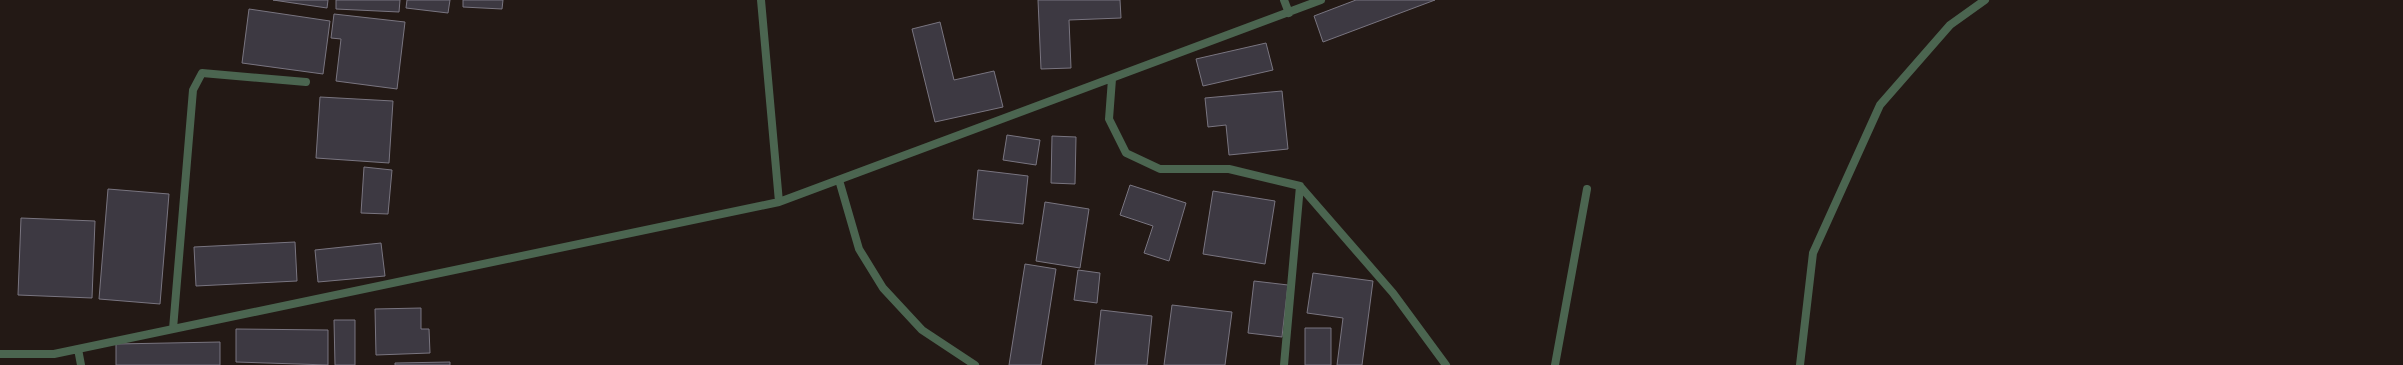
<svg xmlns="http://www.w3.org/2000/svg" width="2403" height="365" viewBox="0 0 2403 365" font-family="Cabin,sans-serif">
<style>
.building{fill:#3d3942;stroke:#797580}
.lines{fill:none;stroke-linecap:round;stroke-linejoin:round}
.minor{stroke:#4b6550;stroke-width:8}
</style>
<rect width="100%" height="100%" fill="#231915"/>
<path class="building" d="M273 0H328L327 8Z
M336 0H400L399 12 336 9Z
M407 0H450L448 13 406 8Z
M463 0H503L502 9 463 7Z
M1038 0H1120L1121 18 1069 20 1071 68 1041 69Z
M1356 0H1435L1323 42 1314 16Z
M249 9 330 21 323 74 242 63Z
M334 14 405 22 397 89 336 81 341 39 331 38Z
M940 22 954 80 994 71 1003 107 935 122 912 29Z
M1266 43 1273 70 1203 86 1196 59Z
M1282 91 1288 149 1229 155 1226 125 1208 127 1205 98Z
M320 97 393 101 389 163 316 158Z
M1007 135 1040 140 1036 165 1003 160Z
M1052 136 1076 137 1075 184 1051 183Z
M364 167 392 170 388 214 361 213Z
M978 170 1028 176 1023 224 973 219Z
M1130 185 1186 203 1169 261 1144 253 1153 226 1120 215Z
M108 189 169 194 160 304 99 299Z
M1213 191 1275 201 1265 264 1203 254Z
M1045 202 1089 209 1080 268 1036 261Z
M21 218 95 221 92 298 18 295Z
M295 242 297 281 196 286 194 247Z
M381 243 385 276 318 282 315 250Z
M1025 264 1056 269 1041 365H1009Z
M1078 270 1100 273 1097 303 1074 300Z
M1313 273 1373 281 1362 365H1337L1343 318 1307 313Z
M1254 281 1288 285 1282 337 1248 333Z
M1172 305 1232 312 1225 365H1164Z
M421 308V329H429L430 353 376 355 375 309Z
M1101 310 1152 316 1147 365H1095Z
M334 320H355V365H335Z
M1305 328H1331V365H1305Z
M236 329 328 330V365L236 362Z
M220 342V365H116V344Z
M450 362V365H395V363Z"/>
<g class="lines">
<path class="minor" d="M761 0 779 202
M1284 0 1289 13
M1112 79 1109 119 1126 153 1160 169H1229L1300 186 1393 293 1446 365
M839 180 859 249 883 288 922 330 975 365
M173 329 193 90 202 73 306 82
M78 349 81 365
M0 354H54L779 202 1321 0
M1284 365 1300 186
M1555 365 1587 189
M1800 365 1813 253 1880 105 1950 25 1985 0"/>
</g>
</svg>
